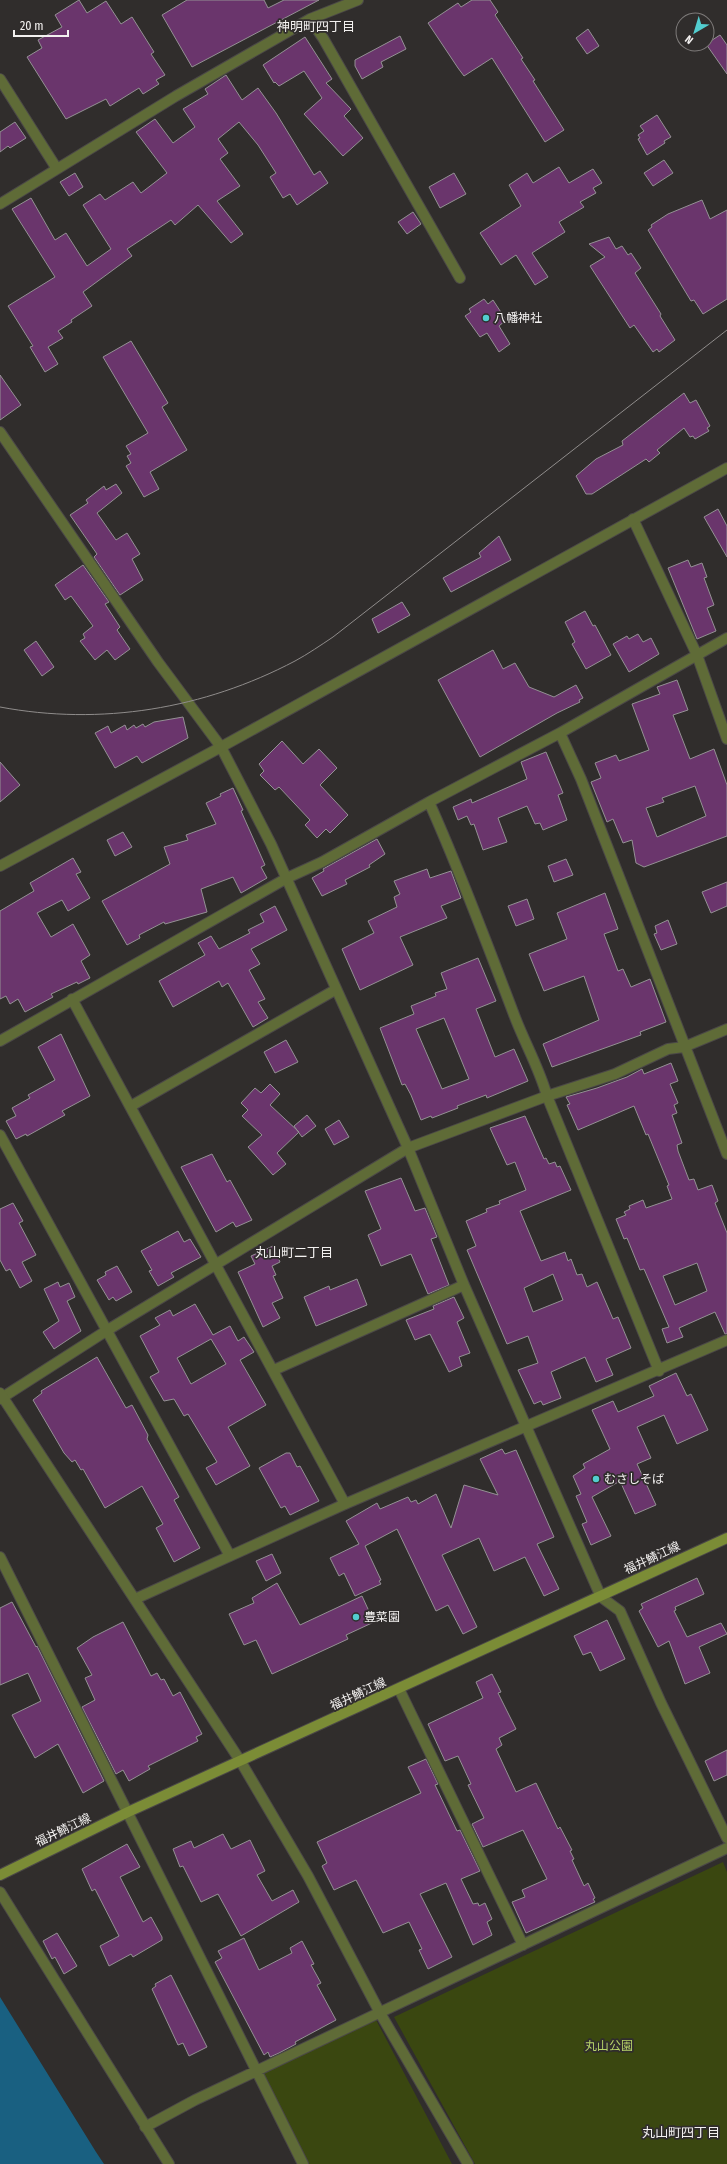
<svg xmlns="http://www.w3.org/2000/svg" width="727" height="2164" viewBox="0 0 727 2164" font-family="'Fira Sans Condensed','Noto Sans JP',sans-serif">
<style>
.green{fill:#3a4710}
.water{fill:#196081}
.building{fill:#6a356c;stroke:#949194;fill-rule:evenodd}
.lines{fill:none;stroke-linecap:round;stroke-linejoin:round}
.minor-casing{stroke:#4b4847;stroke-width:12}
.tertiary-casing{stroke:#4b4847;stroke-width:12}
.secondary-casing{stroke:#4b4847;stroke-width:12}
.minor{stroke:#5f6b37;stroke-width:10}
.tertiary{stroke:#5f6b37;stroke-width:10}
.secondary{stroke:#7b8c36;stroke-width:10}
.tram{stroke:#8f8c8b;stroke-width:1}
.poi-dot{fill:#52cdcf;stroke:#302d2c;stroke-width:1.5}
.labels{text-anchor:middle;stroke-width:3.5;stroke-linejoin:round;paint-order:stroke}
.poi-label{font-size:12px;fill:#f3f1f0;stroke:#302d2c;text-anchor:start}
.street-label{font-size:12px;fill:#f3f1f0;stroke:#302d2c}
.park-label{font-size:12px;fill:#b6d368;stroke:#302d2c}
.neighbourhood-label{font-size:13px;fill:#f3f1f0;stroke:#302d2c}
</style>
<rect width="100%" height="100%" fill="#302d2c"/>
<path class="green" d="M723 1862 727 1872V2164H475L394 2017Z
M374 2016 452 2164H308L257 2071Z"/>
<path class="water" d="M0 1997 96 2152 104 2164H0Z"/>
<path class="building" d="M79 0 87 13 106 1 121 24 132 17 154 52 151 54 165 75 156 80 159 84 143 94 139 88 110 106 106 99 66 119 27 57 42 48 38 40 62 27 55 15Z
M187 0H264L268 8 284 0H319L192 67 162 15Z
M472 0H490L498 12 495 15 523 58 521 59 535 80 533 81 564 130 545 142 492 58 464 76 458 68 428 23 458 3 461 7Z
M588 29 599 46 587 54 576 38Z
M720 35 727 45V74L706 44Z
M400 36 406 49 381 62 383 67 362 79 355 66V60Z
M305 37 332 79 326 83 351 109 344 116 363 138 343 156 304 114 322 98 304 71 279 86 275 82 274 83 263 65Z
M226 75 242 100 258 88 276 113 314 175 320 171 328 183 297 205 290 194 283 198 270 177 276 173 258 145 239 122 218 139 228 153 220 159 240 186 217 201 243 234 231 243 198 205 175 225 171 220 127 249 132 256 83 292 92 306 71 320 72 322 58 331 63 338 48 347 58 364 45 372 30 347 33 346 8 306 55 277 12 209 31 198 55 240 66 233 87 266 111 249 83 205 100 194 105 200 133 182 141 193 167 173 136 132 155 119 173 143 195 127 183 109 208 94 205 89Z
M657 115 671 137 664 141 665 143 647 155 638 139 640 138 638 135 644 131 640 126Z
M15 122 26 138 10 148 8 146 0 152V132Z
M664 160 673 173 653 186 644 173Z
M559 167 569 183 593 169 602 183 593 188 596 193 580 202 584 207 559 222 565 232 532 253 548 277 535 285 516 255 501 265 480 233 521 206 509 185 527 173 533 183Z
M75 173 83 187 69 196 60 182Z
M454 173 466 194 440 208 429 187Z
M702 200 710 219 727 210V299L703 314 694 300 691 301 648 230 652 227 651 225 668 214Z
M413 212 421 224 407 234 398 222Z
M609 237 616 249 622 246 628 255 631 253 641 268 635 273 661 314 660 316 675 340 659 352 657 349 653 352 634 325 630 328 590 266 605 257 589 244Z
M484 299 488 304 493 300 506 320 499 326 510 344 499 352 487 333 480 337 465 316 471 312 469 309Z
M131 341 168 403 162 407 187 450 150 472 159 489 144 497 126 466 131 463 127 456 131 454 126 446 148 433 103 357Z
M0 375 21 405 0 420Z
M684 393 690 403 696 400 710 426 707 428 709 431 695 439 693 436 690 437 684 428 657 450 660 453 649 462 646 459 592 494H586L576 476 596 459 623 445 622 441Z
M116 484 122 493 97 513 116 540 127 533 140 554 132 559 143 580 120 595 94 557 97 554 70 515 88 503 86 500 104 486 106 490Z
M718 509 727 526V557L704 517Z
M499 536 511 560 451 592 443 578 481 557 479 553Z
M688 560 691 567 702 563 707 577 704 578 714 605 707 608 716 631 697 639 668 568Z
M83 565 109 602 105 604 120 627 117 630 130 649 115 660 107 650 95 660 80 641 85 638 83 634 93 626 71 596 65 600 55 585Z
M402 602 410 615 378 633 372 619Z
M585 611 593 626 595 625 611 655 586 669 572 644 575 642 565 622Z
M638 634 643 642 651 638 659 654 629 672 613 644 627 636 629 639Z
M36 641 54 667 42 676 24 650Z
M493 650 503 669 515 663 529 687 554 697 576 685 583 698 579 700 580 702 557 713 480 757 438 680Z
M677 680 688 710 673 715 690 759 714 749 727 785V836L644 867 636 863 632 840 623 843 613 819 607 822 591 782 601 778 595 763 616 755 619 761 649 750 632 704 660 694 657 687ZM695 786 706 816 657 837 646 808 664 802 662 798Z
M183 717 188 738 142 763 137 756 115 768 95 733 108 726 111 733 125 725 127 730 134 725 136 728 143 724 145 727 154 722Z
M282 741 303 764 319 749 337 768 320 785 348 815 330 833 326 829 317 838 305 825 310 820 279 787 275 790 260 775 264 771 259 764Z
M546 752 563 793 558 795 567 820 543 830 540 823 535 824 527 806 498 818 507 842 483 850 474 824 471 825 467 816 458 820 453 807 471 799 472 803 527 779 521 762Z
M0 762 20 785 0 802Z
M233 788 243 810 241 811 265 865 261 867 267 878 241 893 233 877 201 889 207 912 165 924 164 922 139 935 140 938 127 945 102 901 170 864 164 847 188 840 186 835 216 824 206 803 221 796 220 794Z
M123 832 132 847 115 856 107 840Z
M377 839 385 854 369 865 370 867 345 880 347 884 322 896 312 878 324 871 323 869Z
M73 858 81 872 76 874 90 898 68 911 62 900 37 913 51 937 73 924 90 955 81 961 90 978 78 984 77 982 51 994 53 997 25 1012 18 999 10 1004 6 996 0 999V911L34 891 30 883Z
M566 859 573 875 554 882 548 866Z
M427 869 430 878 451 871 461 898 441 906 447 918 400 937 413 965 360 990 342 949 374 933 368 921 397 907 394 897 400 894 394 881Z
M727 882V906L711 913 702 892Z
M605 893 618 929 604 934 618 971 623 969 631 987 650 979 666 1022 640 1032 641 1035 552 1067 543 1044 599 1020 584 976 544 991 529 954 567 939 557 913Z
M527 899 534 919 516 926 508 906Z
M275 906 287 930 251 949 260 964 249 970 265 999 258 1002 268 1018 253 1027 228 983 222 987 219 981 173 1007 159 981 205 955 198 943 211 936 219 949 250 933 248 930 264 922 260 914Z
M668 920 677 944 661 950 654 934 657 933 655 926Z
M478 958 496 1001 476 1009 495 1057 514 1049 528 1081 487 1098 486 1095 457 1106 458 1108 432 1118 431 1116 421 1120 411 1095 405 1084 402 1085 380 1028 414 1014 411 1006 436 996 435 993 447 989 441 973ZM444 1018 469 1079 442 1089 416 1029Z
M61 1034 90 1096 62 1111 65 1115 27 1136 26 1134 16 1139 6 1121 16 1116 12 1108 30 1098 28 1095 55 1080 38 1047Z
M286 1040 298 1062 275 1073 264 1052Z
M671 1063 678 1081 670 1084 678 1103 674 1105 677 1113 672 1115 682 1143 677 1145 678 1151 689 1180 694 1179 698 1190 712 1185 718 1201 715 1203 727 1233V1334H725L715 1312 679 1328 683 1337 667 1343 662 1329 669 1327 644 1269 640 1270 627 1238 624 1239 616 1219 626 1215 624 1212 630 1209 629 1206 643 1200 646 1208 672 1199 667 1186 669 1185 648 1134 646 1135 634 1106 578 1130 567 1105 570 1104 566 1097 597 1088 627 1077 642 1069 644 1074ZM697 1263 707 1291 675 1305 663 1276Z
M270 1084 280 1094 270 1105 299 1132 277 1153 286 1164 273 1175 248 1147 262 1135 242 1116 248 1110 241 1103 255 1088 261 1093Z
M307 1115 316 1126 302 1137 294 1126Z
M525 1116 544 1159 546 1158 549 1164 555 1162 557 1167 560 1166 571 1190 520 1211 541 1261 565 1252 568 1261 571 1259 577 1275 582 1274 587 1287 597 1282 613 1319 618 1317 631 1348 606 1359 613 1375 596 1382 585 1357 551 1372 561 1398 543 1405 541 1401 534 1404 518 1370 538 1363 528 1336 507 1344 467 1250 476 1246 466 1221 487 1212 486 1209 500 1204 499 1201 526 1190 515 1162 507 1165 490 1128ZM553 1274 563 1300 533 1312 524 1288Z
M339 1120 349 1137 334 1145 325 1129Z
M212 1154 227 1182 230 1180 252 1220 236 1227 233 1222 216 1232 181 1167Z
M401 1178 415 1211 425 1208 437 1237 431 1239 449 1285 428 1294 411 1254 381 1266 368 1235 381 1229 365 1191Z
M13 1203 23 1221 19 1223 36 1255 22 1262 32 1281 20 1288 10 1269 6 1271 0 1260V1209Z
M178 1231 184 1242 190 1239 201 1257 171 1273 174 1277 158 1286 149 1271 152 1270 141 1251Z
M273 1246 280 1262 272 1266 276 1275 273 1276 283 1298 272 1303 280 1318 263 1327 238 1272 255 1264 251 1256Z
M117 1266 132 1292 116 1301 113 1297 109 1300 97 1280 106 1275 105 1272Z
M357 1279 367 1305 316 1326 304 1297 329 1286 330 1290Z
M58 1282 60 1287 69 1283 75 1297 67 1301 81 1331 54 1349 43 1332 59 1321 44 1289Z
M454 1297 464 1318 457 1322 470 1353 459 1357 462 1366 449 1372 430 1334 415 1340 406 1320 434 1309 433 1306Z
M195 1304 213 1335 230 1326 238 1341 244 1337 254 1352 240 1360 266 1405 228 1427 250 1466 216 1485 206 1468 217 1462 188 1414 184 1416 174 1399 164 1401 150 1377 159 1372 140 1336 160 1325 155 1318 170 1310 173 1316ZM211 1339 226 1364 191 1384 177 1358Z
M97 1357 126 1408 132 1405 148 1435 147 1439 179 1497 174 1500 200 1548 174 1562 156 1528 163 1524 142 1486 105 1508 83 1469 81 1470 75 1460 72 1462 64 1453 33 1400 42 1393 41 1391Z
M676 1373 687 1396 691 1394 708 1430 677 1444 664 1415 637 1427 651 1458 637 1464 656 1505 635 1514 620 1481 592 1497 611 1536 591 1545 582 1524 587 1522 576 1496 581 1494 573 1476 585 1468 583 1464 610 1449 592 1410 613 1401 618 1412 654 1396 649 1386Z
M502 1449 505 1454 516 1450 554 1537 537 1544 559 1589 544 1596 525 1557 494 1571 479 1538 442 1555 477 1627 463 1634 448 1605 436 1611 397 1529 365 1546 381 1580 379 1581 381 1584 355 1596 344 1573 339 1576 330 1558 359 1544 346 1521 377 1503 380 1509 408 1497 411 1502 416 1500 418 1504 436 1494 451 1528 464 1485 498 1495 480 1459Z
M286 1453H290L297 1467 300 1466 319 1501 290 1515 285 1506 281 1508 259 1468Z
M272 1554 281 1573 266 1581 256 1561Z
M697 1578 704 1594 675 1607 676 1610 674 1611 687 1637 721 1623 727 1634 699 1647 710 1673 685 1684 669 1641 658 1647 639 1611 643 1608 641 1604Z
M277 1583 300 1625 362 1596 374 1622 346 1635 348 1639 272 1674 256 1640 244 1645 229 1614 254 1603 252 1598Z
M12 1602 36 1647 37 1646 104 1781 83 1793 58 1744 35 1758 12 1715 41 1701 28 1673 0 1685V1608Z
M607 1620 625 1659 600 1671 591 1652 583 1655 574 1636Z
M123 1622 151 1676 157 1673 161 1680 164 1679 173 1696 180 1692 202 1734 196 1737 198 1741 148 1766 150 1769 129 1781 123 1770 116 1774 82 1707 95 1700 85 1678 92 1675 77 1648 93 1637Z
M492 1674 501 1692 498 1693 516 1729 499 1738 502 1745 496 1749 516 1792 536 1783 558 1829 560 1827 572 1850 570 1851 574 1859 572 1860 584 1886 588 1883 595 1898 593 1899 595 1902 526 1933 512 1902 525 1897 522 1890 547 1879 523 1830 483 1847 472 1824 484 1818 468 1785 471 1784 458 1756 445 1761 428 1724 483 1698 476 1682Z
M727 1750V1775L714 1781 705 1761Z
M426 1759 438 1784 435 1785 457 1831 460 1830 480 1871 461 1879 473 1904 478 1903 479 1906 485 1903 492 1919 487 1922 492 1935 473 1945 446 1883 420 1894 452 1957 428 1969 419 1950 422 1949 409 1922 383 1933 356 1880 334 1890 322 1866 327 1863 317 1842 421 1793 408 1767Z
M223 1834 231 1849 250 1840 265 1871 257 1875 272 1901 293 1890 299 1902 241 1936 218 1894 201 1902 183 1866 180 1867 173 1849 191 1841 194 1848Z
M127 1844 140 1867 120 1877 143 1922 151 1917 162 1937V1940L133 1957 131 1954 109 1966 100 1946 119 1936 95 1889 92 1891 82 1869Z
M57 1933 77 1966 64 1974 55 1957 52 1959 43 1941Z
M244 1938 259 1970 292 1953 290 1948 302 1941 314 1964 311 1965 321 1983 317 1985 336 2020 295 2042 296 2044 279 2053 270 2057 268 2052 264 2055 215 1962 222 1958 218 1951Z
M171 1975 207 2047 189 2056 183 2043 178 2045 152 1989 156 1986 155 1984Z"/>
<g class="lines">
<defs>
<path id="minor" d="M310 19 323 38 460 278
M0 79 57 169
M0 204 176 96 310 19 358 0
M0 432 158 662 221 747 271 844 408 1148 464 1285 601 1597 620 1611 661 1703 727 1838
M633 519 697 655 727 739
M560 733 581 779 727 1154
M429 802C460 871 486 941 513 1012 523 1040 539 1067 547 1096L659 1371
M72 999 345 1504
M0 1041 287 878 322 862 429 802 560 733 727 638
M131 1106 335 990
M0 1135 230 1556
M274 1370 464 1285
M0 1399 106 1331 408 1148 547 1096 615 1074 668 1049 684 1047 727 1029
M0 1557 303 2164
M135 1599 345 1504 727 1340
M399 1689 523 1945
M241 1762 308 1876 380 2013 468 2164
M145 2127 195 2100 727 1848"/>
<path id="tertiary" d="M0 866 221 747 727 468
M0 1393 241 1762
M0 1892 169 2164"/>
<path id="secondary" d="M0 1875 128 1812 727 1538"/>
</defs>
<use href="#minor" class="minor-casing"/>
<use href="#tertiary" class="tertiary-casing"/>
<use href="#secondary" class="secondary-casing"/>
<use href="#minor" class="minor"/>
<use href="#tertiary" class="tertiary"/>
<use href="#secondary" class="secondary"/>
<path class="tram" d="M0 707C101 726 204 709 295 661 308 654 321 645 333 637L727 330"/>
</g>
<g class="poi-dot">
<circle cx="486" cy="318" r="4"/>
<circle cx="596" cy="1479" r="4"/>
<circle cx="356" cy="1617" r="4"/>
</g>
<g class="labels">
<g class="poi-label">
<text x="494" y="322">八幡神社</text>
<text x="604" y="1483">むさしそば</text>
<text x="364" y="1621">豊菜園</text>
</g>
<g class="street-label">
<text transform="translate(652 1558) rotate(-25)" y="4">福井鯖江線</text>
<text transform="translate(358 1694) rotate(-25)" y="4">福井鯖江線</text>
<text transform="translate(63 1830) rotate(-26)" y="4">福井鯖江線</text>
</g>
<g class="park-label">
<text x="609" y="2050">丸山公園</text>
</g>
<g class="neighbourhood-label">
<text x="316" y="31">神明町四丁目</text>
<text x="294" y="1257">丸山町二丁目</text>
<text x="681" y="2137">丸山町四丁目</text>
</g>
</g>
<g transform="translate(695 32) rotate(218)"><circle r="19" fill="#302d2c" stroke="#7e7b7a"/>
<path d="M0-3L7 15L0 10L-7 15Z" fill="#52cdcf"/>
<text y="-6" font-size="11" font-weight="bold" text-anchor="middle" fill="#f3f1f0">N</text>
</g>
<path d="M14 30v6h54v-6" fill="none" stroke="#f3f1f0" stroke-width="2"/>
<text x="20" y="30" font-size="12" fill="#f3f1f0" stroke="#302d2c" stroke-width="3" paint-order="stroke">20 m</text>
</svg>
